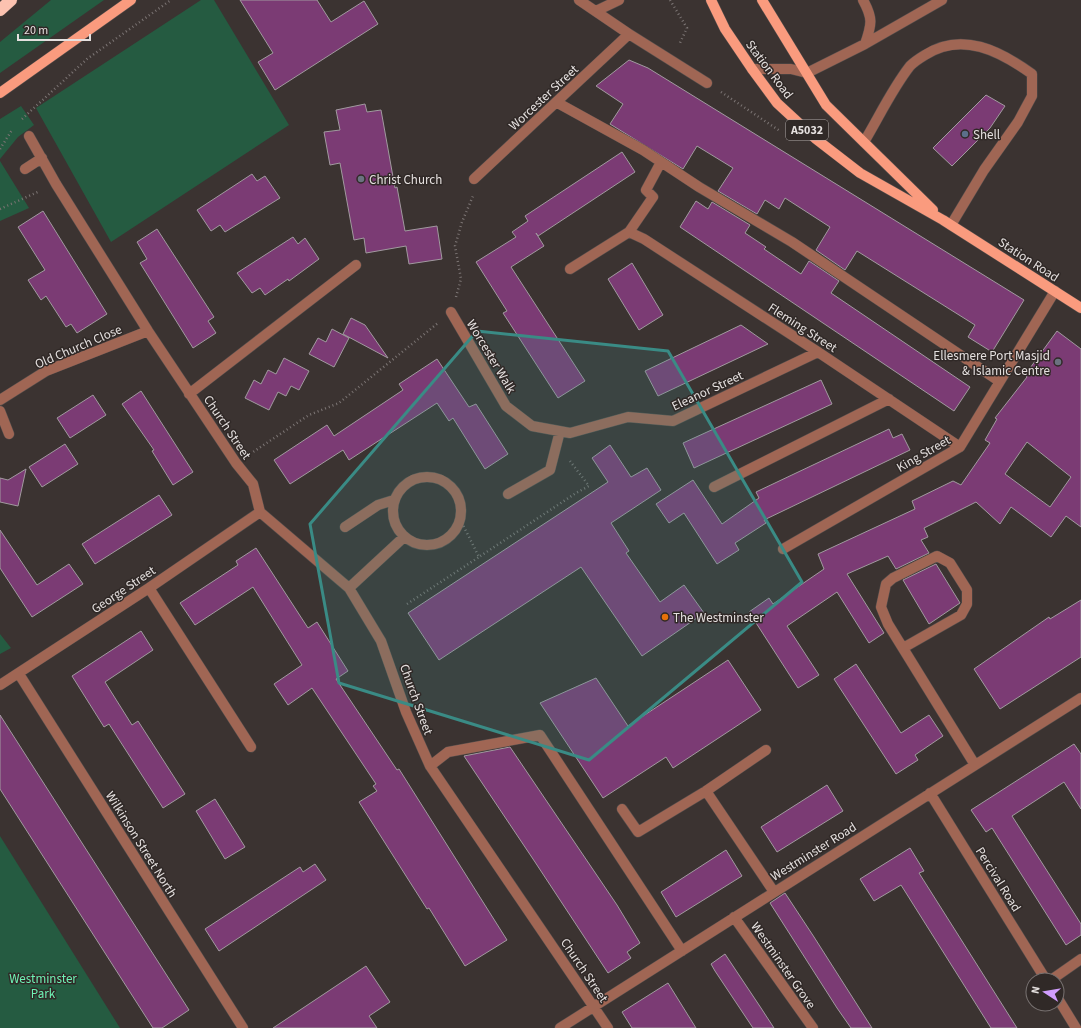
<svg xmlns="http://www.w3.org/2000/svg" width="1081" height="1028" viewBox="0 0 1081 1028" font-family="'Source Sans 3',sans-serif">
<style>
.green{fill:#255b41}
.building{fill:#7b3b74;stroke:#a19a9f;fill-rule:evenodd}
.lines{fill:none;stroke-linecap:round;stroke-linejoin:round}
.minor-casing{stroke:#564f4d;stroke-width:11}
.major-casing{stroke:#564f4d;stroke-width:11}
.highway-casing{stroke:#564f4d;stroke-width:13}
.path{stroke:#7c7574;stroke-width:2.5;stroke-dasharray:1 3;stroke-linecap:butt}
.minor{stroke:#a06654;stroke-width:10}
.major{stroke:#fa9b7e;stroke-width:10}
.highway{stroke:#fcc2b0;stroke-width:12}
.marked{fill:#3a8b85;fill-opacity:0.2;stroke:#3a8b85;stroke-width:3;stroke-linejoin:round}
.service-dot{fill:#5c6f8a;stroke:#302927;stroke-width:1.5}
.worship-dot{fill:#6b7280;stroke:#302927;stroke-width:1.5}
.food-dot{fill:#e8710a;stroke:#302927;stroke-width:1.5}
.labels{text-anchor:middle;stroke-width:3;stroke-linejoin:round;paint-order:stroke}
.shield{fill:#302927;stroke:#afa9a8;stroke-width:1}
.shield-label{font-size:12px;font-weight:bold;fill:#e5e0df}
.street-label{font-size:13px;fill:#e5e0df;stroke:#302927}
.poi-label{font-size:13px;fill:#e5e0df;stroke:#302927;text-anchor:start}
.park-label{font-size:13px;fill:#6ef3b5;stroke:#302927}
</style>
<rect width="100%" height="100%" fill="#3b3331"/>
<path class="green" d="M51 0H104L0 73V42Z
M201 0H214L289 125 111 242 36 108Z
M21 106 34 125 18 137 0 159V119Z
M0 161 29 208 0 221Z
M0 634 11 648 0 654Z
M0 836 120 1028H0Z"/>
<path class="building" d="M240 0H317L331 22 364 1 378 24 275 90 258 62 273 53Z
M629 60 648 68 1024 300 992 352 968 337 975 325 857 251 845 270 816 250 830 227 785 198 779 209 765 200 757 214 718 191 733 168 697 146 683 169 610 124 623 104 596 86Z
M986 95 1005 106 990 128 952 166 933 148Z
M365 104 367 112 381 110 395 188 397 187 405 231 437 226 442 259 409 264 406 246 366 253 364 238 354 240 340 163 330 165 324 132 340 130 336 110Z
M622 152 635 172 538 236 536 233 544 246 511 267 585 381 558 398 503 313 507 311 476 262 516 237 512 232 528 221 525 216Z
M252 174 257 181 265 176 280 198 225 232 220 225 211 231 197 210Z
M696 201 708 209 712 202 750 225 745 233 766 247 764 249 801 274 809 261 839 281 831 293 970 387 954 411 680 227Z
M43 211 107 314 77 333 71 324 66 327 46 296 41 300 28 280 45 270 18 227Z
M157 229 214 317 208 321 216 333 193 348 140 263 147 259 137 242Z
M293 237 298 244 305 238 319 259 289 281 288 279 265 295 260 288 252 293 237 273Z
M632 263 663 315 639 330 608 279Z
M351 318 365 325 388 358 343 334Z
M741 325 768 344 658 396 645 371Z
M332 329 349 338 334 367 309 354 318 338 326 342Z
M1057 331 1081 349V527L1066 516 1051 537 1011 507 1000 524 976 502 924 528 928 537 921 540 929 553 896 569 888 556 847 574 884 633 869 643 837 592 787 626 819 675 798 688 749 612 769 598 773 604 824 569 818 554 915 509 912 501 953 481 961 485 990 443 985 440 997 419 995 418 1027 377 1025 375ZM1027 442 1071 477 1050 507 1005 474Z
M284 358 309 371 299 390 291 386 286 396 278 392 269 410 245 398 254 380 261 384 268 370 276 374Z
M437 359 469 407 476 404 508 454 485 469 453 418 449 421 437 403 349 460 343 450 290 484 274 460 327 425 334 436 403 390 399 384Z
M821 380 832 404 694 468 683 443Z
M141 391 193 472 173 485 152 451 154 450 122 404Z
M93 395 106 415 70 438 57 418Z
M889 429 893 438 902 434 910 450 764 520 766 523 735 543 739 550 717 564 684 513 669 523 656 504 693 480 722 524 759 498 756 492Z
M65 444 78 464 42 487 29 467Z
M610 445 631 477 647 468 661 490 611 523 629 551 626 553 660 602 684 585 704 613 642 656 581 567 439 660 408 613 608 482 592 458Z
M26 469 18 506 0 502V478L8 480Z
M159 495 172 515 95 564 82 544Z
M0 530 37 585 69 564 83 584 32 617 0 568Z
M256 548 308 628 317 622 348 671 336 679 397 770 399 769 507 940 465 966 429 908 427 909 359 802 377 791 373 786 376 784 312 688 288 705 274 684 302 665 253 587 195 625 180 603 238 565 236 561Z
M936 564 960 603 929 624 903 580Z
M1081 600V657L1000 709 974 669 1049 617 1050 619Z
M141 631 153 650 105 682 132 725 138 721 185 794 163 808 109 724 104 727 72 676Z
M728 660 761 710 673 768 666 757 603 798 540 703 596 678 628 726Z
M856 664 901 733 929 715 943 736 915 755 918 760 896 774 834 679Z
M0 715 189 1010 162 1028H153L0 789Z
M1074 744 1081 754V809L1064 782 1012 816 1081 924V935L1066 945 992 828 986 832 971 810Z
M510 747 617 905 640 943 627 952 631 958 608 973 535 862 464 756Z
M827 785 843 811 777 852 761 827Z
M215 799 245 847 225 859 196 811Z
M910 848 924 871 919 873 1017 1028H991L901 885 874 901 860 879Z
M726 850 742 876 676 917 661 892Z
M315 864 326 880 219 951 205 929 300 867 303 872Z
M785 893 814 937 872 1028H851L837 1008 770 903Z
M725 954 761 1008 774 1028H753L715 971 711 964Z
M366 966 390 1002 369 1016 377 1028H273Z
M668 983 696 1028H632L622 1012Z"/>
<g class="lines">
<defs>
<path id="minor" d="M579 0 629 34 707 83
M863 0C873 18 872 24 865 44
M596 11 619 0
M752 69H791L807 73 865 44 942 0
M556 102 643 150 699 187 792 242 999 381
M29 136 56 184 148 331 236 463 253 484 260 512 349 588 381 641 406 712 430 766 608 1028
M864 142C879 117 892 89 910 66 914 62 920 58 925 55 962 31 1000 51 1032 74V96L1018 122 984 170 951 225
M25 169 42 158
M474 179 629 34
M629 232 644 239 818 352 960 447
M570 269 629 232 653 197 646 190 661 162
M451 312 506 406 532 426 570 433 628 417 673 421 818 352
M189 394 356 265
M0 400 46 371 148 331
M0 411 9 434
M393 511a34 34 0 1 1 68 0a34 34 0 1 1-68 0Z
M714 487 889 399
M508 494 550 470 560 431
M345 527 378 505 394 500
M783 549 960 447 1055 291
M149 588 251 747
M349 588 404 537
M903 648 961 615 967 604V590L950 563 937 556 893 578 886 584 881 607 888 624 975 765
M19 674 243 1028
M0 685 149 588 260 512
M430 766 448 752 540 735 682 951
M706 791 766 750
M930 793 1046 980
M622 809 638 832 706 791 774 892
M734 917 813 1028
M1051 980 1081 959
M1057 997 1076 1028
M560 1028 1081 698"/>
<path id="major" d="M711 0 725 29 752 69 777 103 816 139 860 173 943 220 1081 308
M762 0 826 105 933 210
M0 93 131 0"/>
<path id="highway" d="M0 10 11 0"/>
</defs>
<use href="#minor" class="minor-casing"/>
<use href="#major" class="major-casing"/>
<use href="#highway" class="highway-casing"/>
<path class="path" d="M670 0 687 28 679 45
M721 92 780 131
M22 119 87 59 171 0
M0 149 12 130
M0 209 40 191
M456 297 461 279 455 246 462 222 473 196
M250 454 309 415 339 403 438 323
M460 519 479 557 576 493 589 486 570 461
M407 604 479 557"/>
<use href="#minor" class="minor"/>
<use href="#major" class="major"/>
<use href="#highway" class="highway"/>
</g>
<path class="marked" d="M477 331 668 351 802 582 589 760 339 683 310 524Z"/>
<circle class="service-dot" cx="965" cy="134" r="4"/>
<g class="worship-dot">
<circle cx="361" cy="179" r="4"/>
<circle cx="1058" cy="362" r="4"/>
</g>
<circle class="food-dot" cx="665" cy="617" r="4"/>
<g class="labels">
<rect class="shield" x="786" y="120" width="42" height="20" rx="3"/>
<g class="shield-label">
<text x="807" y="134">A5032</text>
</g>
<g class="street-label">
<text transform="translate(770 69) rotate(53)" y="5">Station Road</text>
<text transform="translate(543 97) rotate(-43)" y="5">Worcester Street</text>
<text transform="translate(1029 259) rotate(33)" y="5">Station Road</text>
<text transform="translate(803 327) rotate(33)" y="5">Fleming Street</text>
<text transform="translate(78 346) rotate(-23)" y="5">Old Church Close</text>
<text transform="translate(492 356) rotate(59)" y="5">Worcester Walk</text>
<text transform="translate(707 390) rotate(-25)" y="5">Eleanor Street</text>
<text transform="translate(228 427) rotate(56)" y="5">Church Street</text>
<text transform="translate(923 453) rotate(-30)" y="5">King Street</text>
<text transform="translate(123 589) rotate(-34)" y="5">George Street</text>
<text transform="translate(417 699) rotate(70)" y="5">Church Street</text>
<text transform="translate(142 844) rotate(58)" y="5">Wilkinson Street North</text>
<text transform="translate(813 851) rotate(-32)" y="5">Westminster Road</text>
<text transform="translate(999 879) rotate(58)" y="5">Percival Road</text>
<text transform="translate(784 965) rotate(55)" y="5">Westminster Grove</text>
<text transform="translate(585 970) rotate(56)" y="5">Church Street</text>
</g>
<g class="poi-label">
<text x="973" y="139">Shell</text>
<text x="369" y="184">Christ Church</text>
<text x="1050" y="360" text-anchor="end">Ellesmere Port Masjid<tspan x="1050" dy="15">&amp; Islamic Centre</tspan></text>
<text x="673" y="622">The Westminster</text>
</g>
<g class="park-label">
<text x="43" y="983">Westminster<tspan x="43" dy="15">Park</tspan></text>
</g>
</g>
<g transform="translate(1045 992) rotate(282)"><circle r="19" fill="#302927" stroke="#787271"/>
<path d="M0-3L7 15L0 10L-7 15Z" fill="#d19dfe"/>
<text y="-6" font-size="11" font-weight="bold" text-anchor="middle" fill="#e5e0df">N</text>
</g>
<path d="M18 34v6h72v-6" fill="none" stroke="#e5e0df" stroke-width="2"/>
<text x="24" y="34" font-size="12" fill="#e5e0df" stroke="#302927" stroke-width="3" paint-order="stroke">20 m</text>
</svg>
